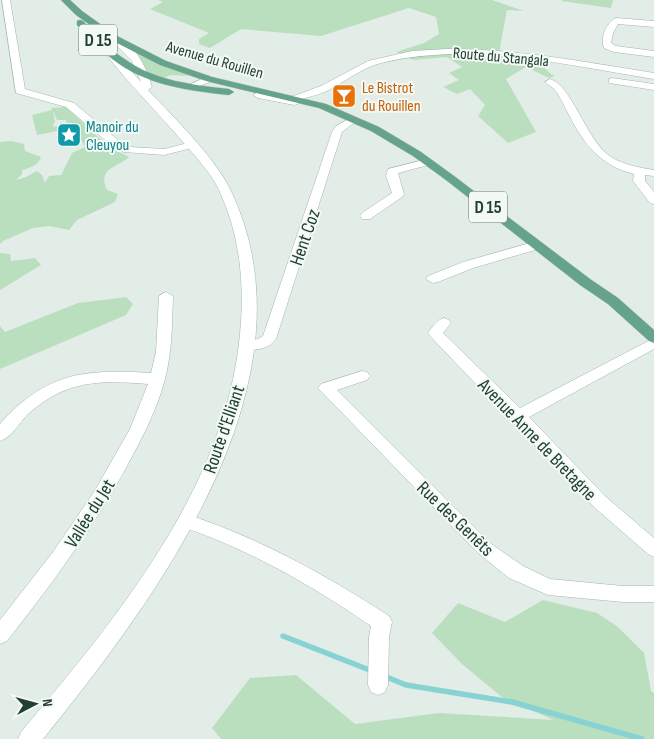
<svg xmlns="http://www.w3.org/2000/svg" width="654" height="739" viewBox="0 0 654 739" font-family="'Sofia Sans Condensed',sans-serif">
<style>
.green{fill:#badfbf}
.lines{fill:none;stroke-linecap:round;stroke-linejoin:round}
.stream{stroke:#88d2d4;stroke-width:5.5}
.street-casing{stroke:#a4b5ad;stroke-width:1}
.secondary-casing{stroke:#a0b9ad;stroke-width:1}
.primary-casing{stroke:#c1c9c6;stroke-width:1}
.street{fill:#fff;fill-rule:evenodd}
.secondary{fill:#fff;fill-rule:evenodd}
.primary{fill:#65a48b;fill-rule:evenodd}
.labels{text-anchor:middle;stroke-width:4;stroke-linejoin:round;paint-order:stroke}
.far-street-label{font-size:16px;fill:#213f33;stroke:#f3f9f5}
.far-food-label{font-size:16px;fill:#c56008;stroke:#f3f9f5;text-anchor:start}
.far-culture-label{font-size:16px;fill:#0d838f;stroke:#f3f9f5;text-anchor:start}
.shield{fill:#f3f9f5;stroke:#60776d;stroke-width:1}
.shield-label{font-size:18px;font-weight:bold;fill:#213f33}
.street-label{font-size:19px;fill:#213f33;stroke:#f3f9f5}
</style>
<rect width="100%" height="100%" fill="#e2ede7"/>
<path class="green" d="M158 0H492L524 11 507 10 500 47 501 55C513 56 530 57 540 64 546 68 548 73 555 76L549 78 526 67 506 79 536 132 508 143 478 116 485 105 470 89 457 94 443 87 459 80 449 73 462 67 447 57 413 60 396 52 424 43 439 34 436 17 409 8 321 36 241 29 210 48 199 44V39L209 33 150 9 163 2Z
M563 0H613L611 8 561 1Z
M139 53 169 68 190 76 170 75 164 78 147 72 138 54Z
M67 107 106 145 129 157C117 168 97 168 107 190L118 194 115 202 77 220 69 230 49 226 33 228 3 241 0 244V142L11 141 24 144 25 151 41 157C39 165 30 168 22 170V174L16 180 26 177 37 171 42 175 45 183 49 176 61 175 72 153 85 147 75 129 69 130 66 120H57L53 111 55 123 53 124 54 127 57 126 58 131 37 135 32 115 52 110 51 108Z
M0 253 10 254 11 261 35 258 41 265 0 290Z
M126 297 133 304 126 315 0 369V326L5 332 78 303Z
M543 600 597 613 618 627 644 653 651 691 654 693V739H221L212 728 250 678 296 675 355 724 439 713 554 720 503 698 462 664 432 633 458 603 505 622Z"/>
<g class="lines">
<path class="stream" d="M283 636 372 671
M384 676 406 685 512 702 642 739"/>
<defs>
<path id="street" d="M2 0H10L25 89 74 103 119 141 130 147 164 149 192 142 196 143 198 145 196 147 164 155 124 152 111 145 66 107 16 93Z
M616 18 654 21V27L618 24 613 33 611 43 616 46 654 51V57L614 52 604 48C600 38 606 23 616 18Z
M447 49C517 49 585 62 654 73V79C565 65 471 41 381 63 361 68 345 82 327 91 318 95 307 97 298 100V104L294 105 258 98 253 95 258 92 288 98 321 86 368 61 412 51Z
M209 76 214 79 212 81 189 90 184 87Z
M612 78 654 84V90L609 83V79Z
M550 79C571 85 586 137 607 154 621 165 637 167 654 170V176L645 175V181L654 192V204L650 203 633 181 634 174C600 166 583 143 568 113 564 106 560 95 554 89 551 86 548 85 545 82Z
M354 116 359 119 342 132 276 339C269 349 253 352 242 348L240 345 242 342 258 339 263 336 332 132 336 126Z
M428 159 434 162 432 164 398 173 404 194 402 197 370 219H362L360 216 362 213 392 193 386 176 388 169Z
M537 241 542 242 543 245 542 248 473 268 438 282 433 283 426 279 428 276 463 262Z
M166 292 173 296C172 324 172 352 165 379 157 410 142 438 127 466 93 528 51 585 7 641L0 644V620L53 552 94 492 130 429 148 384C99 380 66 380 28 414 19 423 12 437 0 441V424C46 372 85 369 151 373L156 352 159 296Z
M444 318 449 320 451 323 443 333 520 408 654 338V349L529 417 606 497 654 538V557L648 554 594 507 430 336 428 333C432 327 437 320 444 318Z
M362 371 367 372 370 376 367 380 337 390 490 543 523 566 550 579 623 586H654V602H623L548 595 509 578 478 553 318 388 321 384Z
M186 514C259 538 324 574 389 616L392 622 389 637 388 685 385 692 378 695 371 692 368 685 369 637 371 626C311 585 249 549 180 526L177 521 180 516Z"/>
<path id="secondary" d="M114 35C134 42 147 68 152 87L148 90C173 117 214 156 230 189 322 379 157 598 43 739H18L21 732C119 615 232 480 241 321 244 275 238 228 217 186 208 170 195 156 183 142 158 113 129 84 105 53L110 50 113 51 141 82 132 61 109 38Z"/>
<path id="primary" d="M61 0H70L82 11 117 36 166 61 212 77 326 104 379 127 421 152 454 176 590 279 618 298 654 330V343L649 341 608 304 580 285 446 180 413 156 371 131 319 108 206 81 160 65 111 40 76 15Z
M80 20 83 21C97 35 110 50 126 60 156 81 193 85 229 89L234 92 229 95C192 91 151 86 119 64 103 53 90 39 77 25V21Z"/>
</defs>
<use href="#street" class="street-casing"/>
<use href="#secondary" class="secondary-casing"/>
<use href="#primary" class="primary-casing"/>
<use href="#street" class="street"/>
<use href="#secondary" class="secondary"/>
<use href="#primary" class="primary"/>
</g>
<defs>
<symbol id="bar-square" viewBox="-11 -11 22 22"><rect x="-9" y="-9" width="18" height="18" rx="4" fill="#e8710a" stroke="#f3f9f5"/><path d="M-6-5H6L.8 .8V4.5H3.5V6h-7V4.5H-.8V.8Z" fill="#fff"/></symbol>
<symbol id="sight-square" viewBox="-11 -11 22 22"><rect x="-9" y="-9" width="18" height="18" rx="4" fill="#0f9aa8" stroke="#f3f9f5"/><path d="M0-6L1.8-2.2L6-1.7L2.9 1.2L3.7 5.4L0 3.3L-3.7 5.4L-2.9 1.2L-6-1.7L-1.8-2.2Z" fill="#fff"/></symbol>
</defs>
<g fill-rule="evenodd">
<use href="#bar-square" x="330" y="82" width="28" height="28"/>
<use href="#sight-square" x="55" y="121" width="28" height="28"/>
</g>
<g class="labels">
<g class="far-street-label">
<text transform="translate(501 56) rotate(5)" y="6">Route du Stangala</text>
<text transform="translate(215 59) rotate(16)" y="6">Avenue du Rouillen</text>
</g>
<g class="far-food-label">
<text x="362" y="93">Le Bistrot<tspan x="362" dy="18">du Rouillen</tspan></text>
</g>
<g class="far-culture-label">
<text x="86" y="132">Manoir du<tspan x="86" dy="18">Cleuyou</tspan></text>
</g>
<g class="shield">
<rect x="79" y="24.5" width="38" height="31" rx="4"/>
<rect x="469" y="191.5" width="38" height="31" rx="4"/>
</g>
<g class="shield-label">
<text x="98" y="46">D 15</text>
<text x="488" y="213">D 15</text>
</g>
<g class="street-label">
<text transform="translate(304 237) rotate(-71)" y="7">Hent Coz</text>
<text transform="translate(223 429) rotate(-71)" y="7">Route d'Elliant</text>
<text transform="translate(538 439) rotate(46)" y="7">Avenue Anne de Bretagne</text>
<text transform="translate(89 513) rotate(-58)" y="7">Vallée du Jet</text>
<text transform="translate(456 518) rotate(44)" y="7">Rue des Genêts</text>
</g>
</g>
<g transform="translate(35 704) rotate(84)" stroke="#f3f9f5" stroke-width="4" paint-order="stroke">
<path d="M0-4L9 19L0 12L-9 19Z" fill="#213f33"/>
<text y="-8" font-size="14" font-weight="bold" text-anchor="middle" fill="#213f33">N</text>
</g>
</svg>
